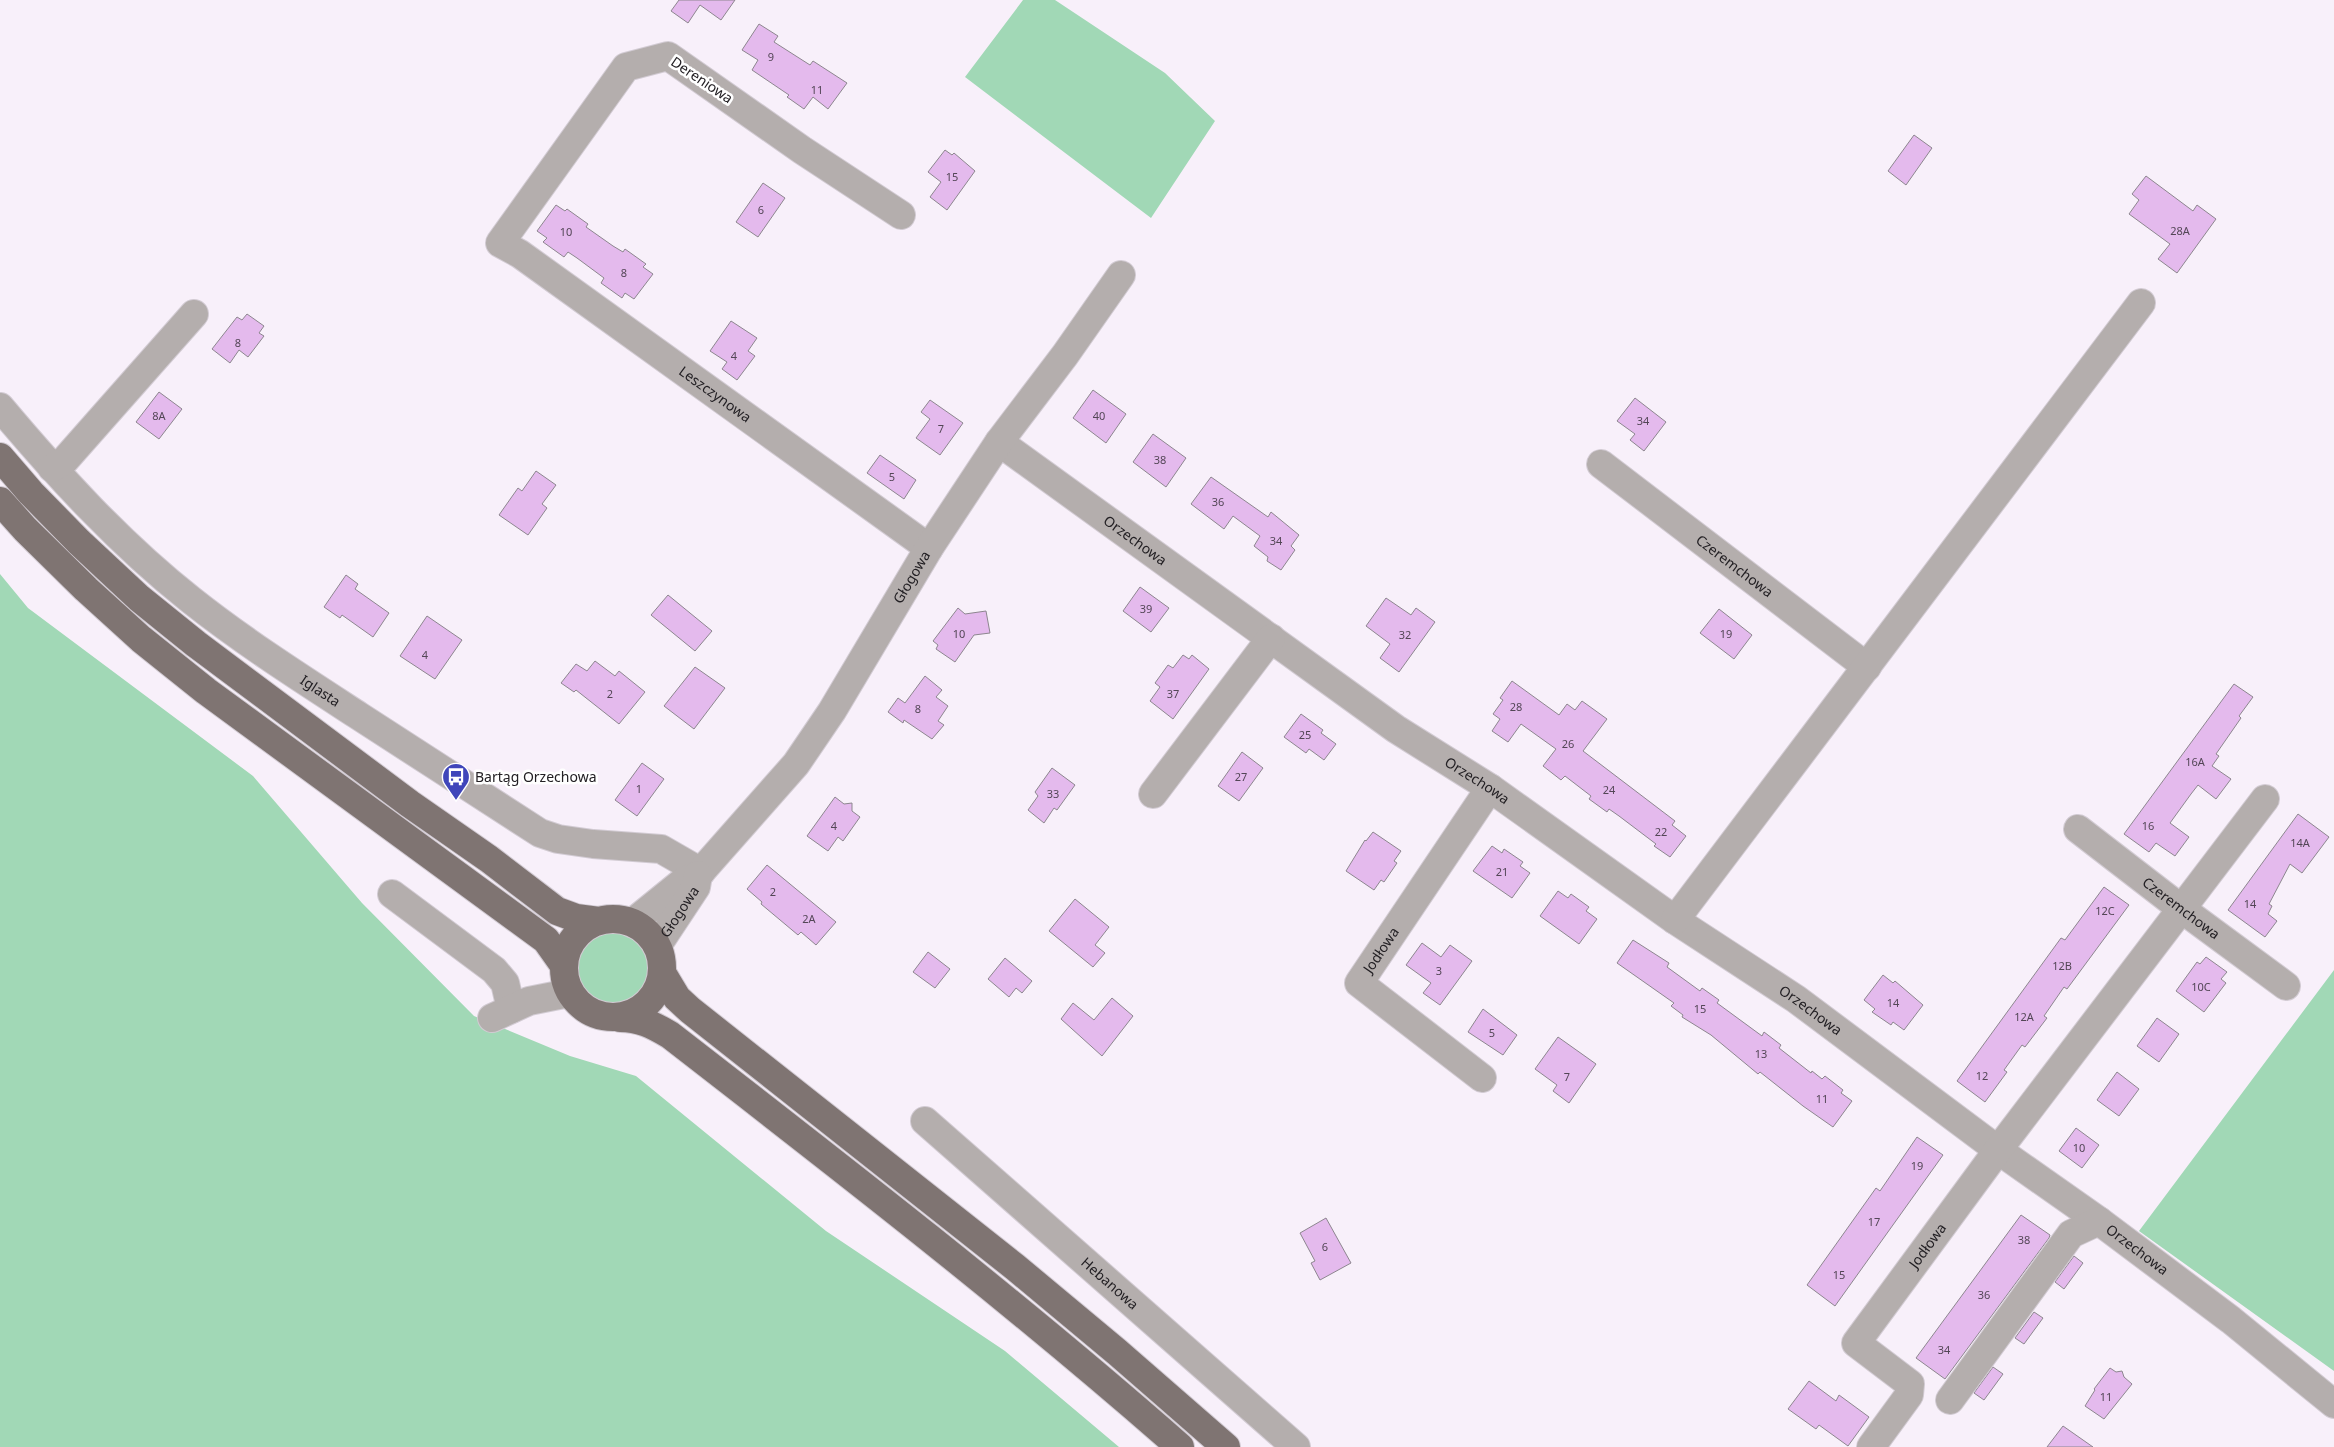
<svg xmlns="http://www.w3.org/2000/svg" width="2334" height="1447" viewBox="0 0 2334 1447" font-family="'Noto Sans',sans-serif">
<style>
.green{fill:#a1d8b6}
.building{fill:#e4baed;stroke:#8d868f}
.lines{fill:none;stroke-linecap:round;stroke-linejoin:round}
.minor-casing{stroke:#d2cbd3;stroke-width:30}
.major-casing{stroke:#d2cbd3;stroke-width:30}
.minor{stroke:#b4aead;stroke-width:28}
.major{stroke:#7f7472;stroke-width:28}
.labels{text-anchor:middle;stroke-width:5;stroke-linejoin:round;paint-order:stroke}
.number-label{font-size:11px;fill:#534656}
.street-label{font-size:14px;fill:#232024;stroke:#fff}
.poi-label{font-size:14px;fill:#232024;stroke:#fff;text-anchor:start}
</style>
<rect width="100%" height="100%" fill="#f8f0fa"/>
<path class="green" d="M1023 0H1055L1165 73 1215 121 1151 218 965 77Z
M0 574 28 608 253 776 362 903 474 1016 570 1056 636 1076 826 1231 1005 1351 1119 1447H0Z
M577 969a36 36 0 1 1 72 0a36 36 0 1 1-72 0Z
M2334 970V1371L2139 1231Z"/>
<path class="building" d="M679 0H735L721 20 700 5 688 23 671 11Z
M759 24 778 36 774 42 810 65 813 61 847 83 828 109 813 97 804 109 787 97 789 95 752 70 758 60 742 50Z
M1914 135 1932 148 1906 185 1888 171Z
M945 150 952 155 954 153 975 171 947 210 930 197 941 182 928 172Z
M2146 176 2193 211 2197 205 2216 219 2177 273 2158 259 2170 244 2129 214 2139 200 2132 194Z
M763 183 785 198 758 237 736 222Z
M556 205 565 211 567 209 588 224 586 227 613 246 623 252 625 249 646 264 643 267 653 274 634 299 625 293 622 298 601 283 604 278 577 258 568 252 564 257 543 242 547 238 537 231Z
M247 314 264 326 259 333 264 336 248 357 239 350 230 363 212 349 237 317 242 320Z
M731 321 757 338 748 351 755 356 737 380 722 369 727 362 710 351Z
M1093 390 1126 414 1106 443 1073 418Z
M159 392 182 409 159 439 136 422Z
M1635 398 1666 422 1644 451 1630 440 1635 434 1617 421Z
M930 400 963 423 940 455 916 438 930 419 921 412Z
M1153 434 1186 458 1166 487 1133 462Z
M880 455 916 480 904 499 867 473Z
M536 471 556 485 542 504 547 508 528 535 499 515 518 488 522 491Z
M1211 477 1268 517 1271 512 1299 535 1291 546 1295 550 1281 570 1267 561 1268 557 1254 546 1260 536 1233 516 1224 529 1191 504Z
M346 575 358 584 355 589 389 613 373 637 342 615 340 618 324 607Z
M1140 587 1169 608 1151 632 1123 611Z
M668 595 712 631 695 651 651 615Z
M1386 598 1411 615 1416 608 1435 622 1399 672 1380 658 1390 644 1366 626Z
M958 608 965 614 986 611 990 633 974 635 955 662 936 649 938 645 933 641Z
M1719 609 1752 635 1734 659 1700 633Z
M427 616 462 640 435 679 400 656Z
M1183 655 1189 659 1192 655 1209 669 1173 719 1150 701 1160 687 1155 683 1168 665 1173 668Z
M595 661 615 676 619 671 645 692 619 724 576 690 574 692 561 683 576 664 587 671Z
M695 667 725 688 694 729 664 706Z
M925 676 942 690 936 697 948 706 938 721 944 725 932 739 904 720 903 723 888 712 898 698 905 703Z
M1512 681 1559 715 1567 704 1575 710 1582 701 1607 719 1583 751 1675 821 1672 825 1686 836 1670 857 1654 846 1656 844 1619 816 1609 809 1607 812 1589 799 1591 796 1565 776 1561 780 1543 766 1556 749 1521 724 1508 742 1492 731 1500 719 1493 714 1503 700 1500 698Z
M2234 684 2253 697 2239 716 2241 718 2216 754 2219 756 2212 766 2231 779 2216 799 2198 785 2191 794 2170 823 2189 837 2175 856 2156 843 2149 852 2124 834Z
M1301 714 1323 730 1321 733 1336 744 1324 760 1309 749 1306 753 1284 737Z
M1242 752 1263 768 1239 801 1218 786Z
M642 763 664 779 637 816 615 800Z
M1052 768 1075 785 1057 810 1054 808 1044 823 1028 810 1038 796 1035 792Z
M835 797 844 804 852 803V811L860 817 843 841 838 837 828 851 807 836Z
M2298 814 2329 837 2302 873 2290 864 2269 904 2272 906 2268 914 2277 921 2265 937 2228 910Z
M1373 832 1401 851 1394 861 1397 863 1384 882 1381 880 1374 890 1346 871 1365 840 1366 841Z
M1492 846 1502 853 1504 849 1523 862 1520 866 1530 873 1512 898 1473 871Z
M767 865 836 922 816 945 801 932 798 935 761 904 762 902 747 889Z
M2104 887 2129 905 2067 989 2064 987 2044 1016 2047 1018 2025 1047 2022 1045 2004 1070 2007 1072 1985 1102 1957 1081 2061 938 2065 940Z
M1558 891 1568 898 1571 894 1589 907 1586 911 1597 919 1579 944 1540 916Z
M1075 899 1109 927 1095 945 1105 953 1093 967 1049 931Z
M1633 940 1669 963 1667 967 1700 991 1702 988 1719 1000 1717 1003 1762 1036 1764 1032 1781 1045 1779 1048 1811 1073 1812 1071 1822 1079 1825 1076 1843 1090 1841 1093 1852 1101 1833 1127 1803 1106 1760 1072 1758 1074 1711 1035 1682 1017 1683 1015 1671 1006 1674 1003 1617 963Z
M1422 943 1441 957 1450 945 1472 961 1440 1005 1423 993 1431 983 1406 965Z
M928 952 950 969 935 988 913 972Z
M2206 957 2227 972 2221 979 2226 983 2204 1012 2176 991 2197 962 2200 964Z
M1005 958 1032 981 1022 993 1016 988 1009 997 988 979Z
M1883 975 1893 983 1895 981 1923 1005 1904 1030 1893 1022 1891 1025 1872 1012 1875 1009 1864 1000Z
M1112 998 1133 1016 1102 1056 1061 1019 1073 1003 1094 1020Z
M1483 1009 1517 1035 1503 1055 1468 1032Z
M2157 1018 2179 1034 2159 1062 2137 1046Z
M1558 1037 1596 1064 1569 1103 1553 1091 1557 1085 1535 1069Z
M2117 1072 2139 1089 2119 1116 2097 1100Z
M2076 1128 2099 1145 2082 1168 2059 1151Z
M1917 1137 1943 1155 1835 1306 1807 1285 1876 1188 1880 1191Z
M2021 1215 2050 1235 2049 1238 1945 1379 1916 1358Z
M1326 1218 1351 1263 1320 1280 1311 1263 1315 1261 1300 1233Z
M2074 1256 2083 1263 2064 1289 2055 1282Z
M2034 1312 2043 1318 2024 1344 2015 1338Z
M1993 1367 2003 1374 1984 1400 1974 1393Z
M2110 1368 2116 1372 2122 1371 2124 1377 2132 1384 2104 1419 2085 1406 2095 1390 2094 1389Z
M1809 1381 1836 1401 1839 1395 1869 1417 1848 1446 1819 1425 1816 1429 1788 1409Z
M2063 1426 2093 1447H2047Z"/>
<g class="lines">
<defs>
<g id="minor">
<path id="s1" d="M901 215 802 150 668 56 626 67 500 243 520 254 929 548"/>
<path id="s2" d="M0 407C58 476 120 544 191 600 244 642 302 679 359 716 419 755 480 794 540 833L558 839 593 844 661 849 701 872"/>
<path id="s3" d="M999 442 1396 729 1490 788 1675 920 1796 999 1998 1150 2099 1221 2231 1320 2334 1404"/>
<path id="s4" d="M1601 464 1867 667"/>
<path d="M52 468 65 460 194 314"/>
<path d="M1153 794 1271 638"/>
<path id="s5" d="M2078 829 2183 910 2286 986"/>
<path d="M392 894 494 970 505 983 511 1009"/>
<path d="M1675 920 2141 303"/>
<path id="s6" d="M632 923 685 880 698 875 796 764 832 711 929 548 999 442 1065 355 1121 275"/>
<path id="s7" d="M657 946 696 887 698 875"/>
<path d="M492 1018 529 1001 569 993"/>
<path id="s8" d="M1482 1078 1359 983 1490 788"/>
<path id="s9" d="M925 1121 1296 1447"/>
<path d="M1950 1400 2071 1234 2099 1221"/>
<path id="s10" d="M1871 1447 1909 1395 1910 1384 1856 1343 1998 1150 2265 799"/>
</g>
<path id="major" d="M0 457 31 493 79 542 139 598 196 644 410 804 489 859 557 911 576 918 599 921
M0 501 25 529 86 589 141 639 206 691 546 940 563 964
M564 968a49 49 0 1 1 98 0a49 49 0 1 1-98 0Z
M662 973 677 998 690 1010 1015 1267 1117 1352 1226 1447
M620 1018C640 1018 653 1025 670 1035 843 1169 1016 1303 1180 1447"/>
</defs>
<use href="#minor" class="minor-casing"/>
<use href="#major" class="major-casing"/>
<use href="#minor" class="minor"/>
<use href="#major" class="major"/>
</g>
<defs>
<symbol id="bus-pin" viewBox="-11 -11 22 30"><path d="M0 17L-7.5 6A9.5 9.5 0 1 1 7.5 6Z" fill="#3f45ba" stroke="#fff"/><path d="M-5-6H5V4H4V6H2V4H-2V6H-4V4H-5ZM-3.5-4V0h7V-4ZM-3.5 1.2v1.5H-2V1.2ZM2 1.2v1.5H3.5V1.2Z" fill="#fff"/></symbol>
</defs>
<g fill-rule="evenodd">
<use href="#bus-pin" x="440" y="761" width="32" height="43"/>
</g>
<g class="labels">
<g class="number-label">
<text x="771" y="61">9</text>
<text x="817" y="94">11</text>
<text x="952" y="181">15</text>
<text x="761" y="214">6</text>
<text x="2180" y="235">28A</text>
<text x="566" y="236">10</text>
<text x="624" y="277">8</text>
<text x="238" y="347">8</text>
<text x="734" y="360">4</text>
<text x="159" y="420">8A</text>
<text x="1099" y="420">40</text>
<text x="1643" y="425">34</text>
<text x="941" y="433">7</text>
<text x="1160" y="464">38</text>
<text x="892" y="481">5</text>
<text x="1218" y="506">36</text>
<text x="1276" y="545">34</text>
<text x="1146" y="613">39</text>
<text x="959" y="638">10</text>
<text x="1726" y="638">19</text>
<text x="1405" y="639">32</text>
<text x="425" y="659">4</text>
<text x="610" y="698">2</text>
<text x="1173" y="698">37</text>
<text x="1516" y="711">28</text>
<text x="918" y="713">8</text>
<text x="1305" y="739">25</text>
<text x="1568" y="748">26</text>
<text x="2195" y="766">16A</text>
<text x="1241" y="781">27</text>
<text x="639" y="793">1</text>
<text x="1609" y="794">24</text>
<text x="1053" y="798">33</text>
<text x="834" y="830">4</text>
<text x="2148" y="830">16</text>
<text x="1661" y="836">22</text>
<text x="2300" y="847">14A</text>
<text x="1502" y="876">21</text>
<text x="773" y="896">2</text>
<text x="2250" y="908">14</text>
<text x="2105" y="915">12C</text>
<text x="809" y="923">2A</text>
<text x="2062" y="970">12B</text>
<text x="1439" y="975">3</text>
<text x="2201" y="991">10C</text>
<text x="1893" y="1007">14</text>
<text x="1700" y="1013">15</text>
<text x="2024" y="1021">12A</text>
<text x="1492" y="1037">5</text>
<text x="1761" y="1058">13</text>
<text x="1982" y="1080">12</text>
<text x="1567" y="1081">7</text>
<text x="1822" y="1103">11</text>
<text x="2079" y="1152">10</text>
<text x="1917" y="1170">19</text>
<text x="1874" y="1226">17</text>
<text x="2024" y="1244">38</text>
<text x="1325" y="1251">6</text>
<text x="1839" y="1279">15</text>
<text x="1984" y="1299">36</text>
<text x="1944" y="1354">34</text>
<text x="2106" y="1401">11</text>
</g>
<g class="street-label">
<text transform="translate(702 80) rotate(34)" y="5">Dereniowa</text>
<text dy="5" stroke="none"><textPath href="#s1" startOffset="805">Leszczynowa</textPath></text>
<text dy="5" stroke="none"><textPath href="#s3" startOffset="168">Orzechowa</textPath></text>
<text dy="5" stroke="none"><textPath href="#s4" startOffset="168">Czeremchowa</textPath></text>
<text dy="5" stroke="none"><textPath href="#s6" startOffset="450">Głogowa</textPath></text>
<text dy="5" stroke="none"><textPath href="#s2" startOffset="430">Iglasta</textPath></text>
<text dy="5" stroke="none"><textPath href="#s3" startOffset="586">Orzechowa</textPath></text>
<text dy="5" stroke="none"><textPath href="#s5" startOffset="130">Czeremchowa</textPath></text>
<text dy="5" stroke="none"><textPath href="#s7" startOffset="41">Głogowa</textPath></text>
<text dy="5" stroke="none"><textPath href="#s8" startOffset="195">Jodłowa</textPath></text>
<text dy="5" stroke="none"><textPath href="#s3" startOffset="991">Orzechowa</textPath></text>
<text dy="5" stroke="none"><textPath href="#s10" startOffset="264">Jodłowa</textPath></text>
<text dy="5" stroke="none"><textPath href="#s3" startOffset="1396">Orzechowa</textPath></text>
<text dy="5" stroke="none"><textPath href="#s9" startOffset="246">Hebanowa</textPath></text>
</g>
<g class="poi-label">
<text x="475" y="782">Bartąg Orzechowa</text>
</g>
</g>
</svg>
